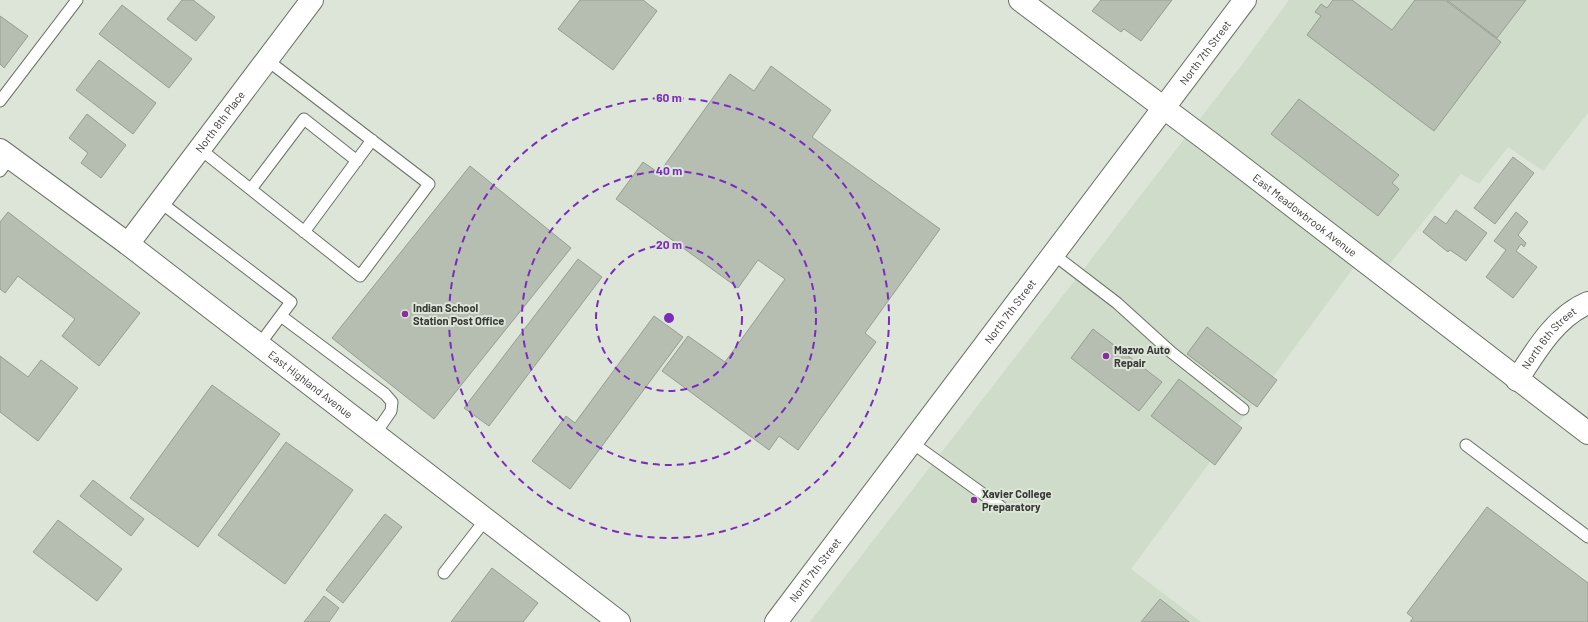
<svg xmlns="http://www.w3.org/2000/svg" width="1588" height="622" viewBox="0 0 1588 622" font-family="Barlow,sans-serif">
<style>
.built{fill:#cedcc9}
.building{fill:#b6beb2;stroke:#969e92}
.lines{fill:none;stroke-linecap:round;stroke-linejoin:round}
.lane-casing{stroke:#6b7367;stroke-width:13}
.street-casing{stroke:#6b7367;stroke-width:24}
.secondary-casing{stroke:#6b7367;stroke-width:24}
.primary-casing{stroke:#6b7367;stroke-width:24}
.lane{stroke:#fff;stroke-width:11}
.street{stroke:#fff;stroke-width:22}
.secondary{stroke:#fff;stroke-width:22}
.primary{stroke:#fff;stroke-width:22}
.ring{fill:none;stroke:#7b2cbf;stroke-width:2;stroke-dasharray:7 5}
.poi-dot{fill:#872f9b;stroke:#dce5d8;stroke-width:1.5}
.labels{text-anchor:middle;stroke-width:4;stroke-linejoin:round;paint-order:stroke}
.street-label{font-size:11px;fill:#373a35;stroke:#dce5d8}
.poi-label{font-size:11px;font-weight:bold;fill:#373a35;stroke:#dce5d8;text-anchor:start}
.centre{fill:#7b2cbf;stroke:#dce5d8;stroke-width:2}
.ring-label{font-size:12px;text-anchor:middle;font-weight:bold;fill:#7b2cbf;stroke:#dce5d8;stroke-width:4;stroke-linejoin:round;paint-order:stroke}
</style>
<rect width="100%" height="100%" fill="#dce5d8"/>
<path class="built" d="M1289 0H1588V113L1543 171 1508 147 1479 184 1461 174 1381 275 1360 259 1131 569 1201 622H810L1244 62Z"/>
<path class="building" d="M182 0H193L215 17 196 41 167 19Z
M580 0H643L657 11 613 70 558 29Z
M1101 0H1172L1141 41 1124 29 1121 32 1092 11Z
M1333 0H1352L1392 30 1415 0H1445L1501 42 1434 131 1307 35 1321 16 1315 12 1321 4 1327 8Z
M1447 0H1526L1497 38Z
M122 5 192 59 169 88 99 34Z
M0 16 28 36 4 68 0 64Z
M99 60 156 103 133 134 76 90Z
M771 66 831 110 812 137 940 229 865 333 876 342 798 450 779 436 769 450 662 371 688 336 725 362 785 279 758 260 738 288 616 199 643 162 659 173 730 74 754 91Z
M1299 99 1399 175 1392 183 1399 189 1378 216 1271 134Z
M87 114 126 145 101 178 81 163 88 153 69 138Z
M1513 157 1534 173 1495 224 1474 208Z
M470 166 571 248 434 419 332 338Z
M1456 210 1487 233 1466 261 1450 250 1448 252 1423 232 1435 216 1446 224Z
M8 212 140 313 99 366 62 336 75 319 18 276 5 293 0 289V222Z
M1516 212 1528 222 1518 235 1526 243 1524 247 1521 244 1516 251 1537 267 1513 298 1486 277 1506 250 1494 241Z
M578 259 602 277 489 426 464 408Z
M654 316 683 337 570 489 532 461 566 416 575 423Z
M1207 327 1277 380 1257 407 1187 354Z
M1093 329 1162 382 1139 411 1071 358Z
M0 356 28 377 41 360 78 388 38 441 0 412Z
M1179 379 1242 428 1215 465 1151 416Z
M212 385 280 434 198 547 130 498Z
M286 442 353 490 285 584 218 535Z
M93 480 144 519 131 536 80 496Z
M1487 507 1588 583V622H1410L1413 618 1407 613Z
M385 514 402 527 343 603 326 590Z
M58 520 122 569 97 601 33 552Z
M492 568 538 603 523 622H451Z
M324 596 339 608 329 622H304Z
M1160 599 1189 622H1141Z"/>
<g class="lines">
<defs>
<path id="lane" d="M0 101 77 0
M200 149 360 276 429 184 267 60
M0 171 10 158
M251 189 304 119 357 161
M160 202 291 302 259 345
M304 232 372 140
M1053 254 1117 303 1171 352 1243 409
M281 316 385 394 392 402 391 411 375 434
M911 442 1001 507
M1466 445 1588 537
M444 573 486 519"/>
<g id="street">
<path id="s1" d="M1020 0 1212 144 1588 433"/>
<path id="s2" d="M128 244 312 0"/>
<path id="s3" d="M1517 380C1535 352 1556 316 1588 303"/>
</g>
<g id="secondary">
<path id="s4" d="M0 150 128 244 619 622"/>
</g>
<g id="primary">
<path id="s5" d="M776 622 1245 0"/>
</g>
</defs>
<use href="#lane" class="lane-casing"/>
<use href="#street" class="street-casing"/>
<use href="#secondary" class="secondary-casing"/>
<use href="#primary" class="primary-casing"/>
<use href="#lane" class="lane"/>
<use href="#street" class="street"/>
<use href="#secondary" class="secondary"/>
<use href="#primary" class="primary"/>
</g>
<g class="ring">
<circle cx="669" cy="318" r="73"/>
<circle cx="669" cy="318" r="147"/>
<circle cx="669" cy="318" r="220"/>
</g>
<g class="poi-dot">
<circle cx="405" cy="314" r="4"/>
<circle cx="1106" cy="356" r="4"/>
<circle cx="974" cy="500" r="4"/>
</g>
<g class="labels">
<g class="street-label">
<text dy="4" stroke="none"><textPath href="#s5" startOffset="713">North 7th Street</textPath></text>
<text dy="4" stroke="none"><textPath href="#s2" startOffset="153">North 8th Place</textPath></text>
<text dy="4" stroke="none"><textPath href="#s1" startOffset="357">East Meadowbrook Avenue</textPath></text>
<text dy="4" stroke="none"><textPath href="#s5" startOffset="389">North 7th Street</textPath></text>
<text dy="4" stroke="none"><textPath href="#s3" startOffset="53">North 6th Street</textPath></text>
<text dy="4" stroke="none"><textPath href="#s4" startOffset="389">East Highland Avenue</textPath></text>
<text dy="4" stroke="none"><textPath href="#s5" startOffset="65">North 7th Street</textPath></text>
</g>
<g class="poi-label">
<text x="413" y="312">Indian School<tspan x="413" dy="13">Station Post Office</tspan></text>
<text x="1114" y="354">Mazvo Auto<tspan x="1114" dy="13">Repair</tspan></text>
<text x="982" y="498">Xavier College<tspan x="982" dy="13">Preparatory</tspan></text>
</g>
</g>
<circle cx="669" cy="318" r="6" class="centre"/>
<g class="ring-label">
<text x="669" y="102">60 m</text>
<text x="669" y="175">40 m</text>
<text x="669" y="249">20 m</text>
</g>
</svg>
